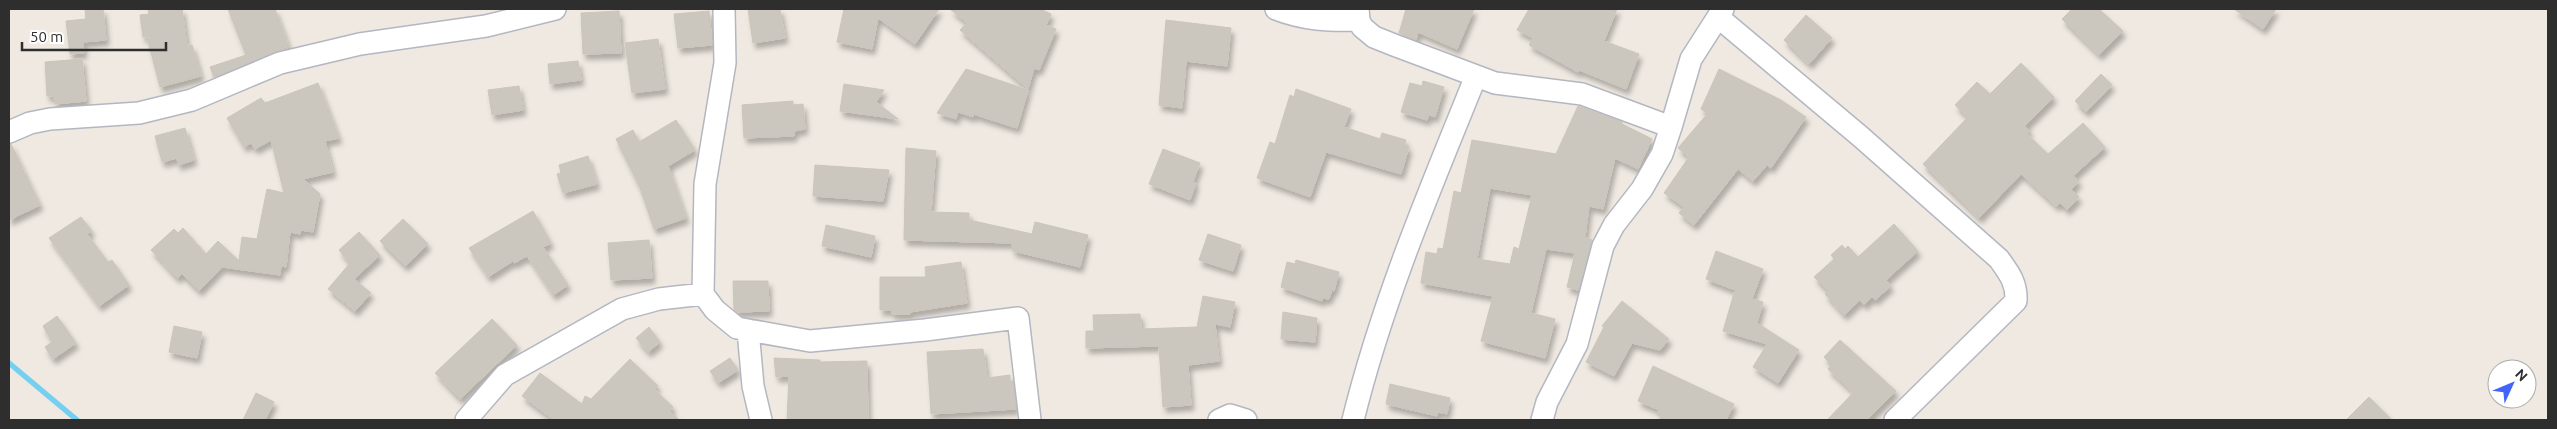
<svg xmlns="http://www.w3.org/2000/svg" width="2557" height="429" viewBox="0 0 2557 429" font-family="Ubuntu,sans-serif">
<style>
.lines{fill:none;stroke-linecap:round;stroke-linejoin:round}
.stream{stroke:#75cff0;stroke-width:5.5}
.building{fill:#cbc7bf;stroke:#cbc5ba;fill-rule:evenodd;filter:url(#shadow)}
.minor-casing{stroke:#b4b7c1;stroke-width:24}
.minor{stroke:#fff;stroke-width:21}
</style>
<defs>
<filter id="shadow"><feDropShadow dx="3" dy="5.5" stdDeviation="2.5" flood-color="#0004"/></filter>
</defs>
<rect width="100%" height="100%" fill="#efe9e1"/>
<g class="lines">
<path class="stream" d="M9 363 77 420"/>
</g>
<path class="building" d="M85 9H103L106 40 83 42 84 53 70 54 66 21 86 19Z
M148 9H182L187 47 192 45 201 76 160 87 147 37H143L140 15 149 14Z
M228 9H275L289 47 214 77 210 67 246 55Z
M748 9H780L785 38 753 43Z
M844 9H939L915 44 878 18 872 49 837 42Z
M950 9H1040L1051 14 1046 25 1056 29 1039 70 1034 68 1028 89 960 30 967 23Z
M1406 9H1474L1457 49 1418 32 1416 40 1399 33Z
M1529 9H1617L1604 41 1639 54 1626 89 1579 70 1578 72 1529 45 1533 38 1517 30Z
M2072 9H2099L2123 31 2099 55 2062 19Z
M2234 9H2276L2263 29Z
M619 11 621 53 583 54 581 13Z
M709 11 712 45 678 48 674 14Z
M1806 15 1832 38 1809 64 1784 40Z
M1166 20 1231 28 1227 66 1186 61 1182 108 1159 105Z
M658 39 665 89 632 93 625 43Z
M82 59 86 101 55 104 54 96H47L45 62Z
M578 61 581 80 550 84 548 64Z
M2021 63 2054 97 2025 126 2030 131 2027 134 2048 154 2083 123 2105 147 2073 176 2079 181 2071 190 2079 197 2067 210 2060 203 2056 206 2021 174 1979 218 1923 164 1968 117 1955 105 1977 82 1990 94Z
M966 69 1028 90 1017 128 973 114V117L958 112 956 119 937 113Z
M1719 69 1781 100 1806 117 1771 168 1767 165 1753 181 1738 169 1694 225 1679 213 1684 207 1664 193 1689 157 1678 148 1708 113 1701 109Z
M2101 74 2112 85 2086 112 2075 101Z
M1423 81 1444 87 1435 117 1429 115 1427 120 1401 112 1410 83 1422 86Z
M318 83 339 138 325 141 333 172 303 179 320 194 313 232 301 230 300 234 290 232 286 267 281 266 280 275 222 267 199 291 182 274 177 278 151 250 174 229 178 233 183 228 206 254 218 241 239 261 242 237 257 239 267 189 284 193 271 140 255 149 251 143 244 147 227 118 261 98 265 103Z
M844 84 884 90 876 102 898 119 840 111Z
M519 86 523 110 492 115 488 90Z
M1296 89 1351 109 1344 127 1380 139 1382 133 1406 140 1404 146 1409 147 1401 174 1326 152 1310 197 1257 178 1270 142 1275 144 1290 95 1294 97Z
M793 101V105L803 104 805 129 794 131V136L744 138 742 105Z
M1578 106 1622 122V124L1652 139 1638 169 1615 158 1603 209 1589 206 1585 237 1592 240 1578 290 1567 287 1575 253 1546 249 1531 313 1555 319 1545 358 1481 341 1493 296 1421 283 1426 252 1437 254 1438 248 1443 249 1454 191 1461 193 1472 140 1556 154ZM1490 188 1532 195 1519 249 1514 247 1510 264 1477 259Z
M676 120 695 150 668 166 686 218 654 229 640 188 616 139 633 130 639 142Z
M185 128 194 160 178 165 177 158 162 162 155 136Z
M9 144H11L40 205 9 220Z
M906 148 936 151 931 212 969 213V220L1032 234 1035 222 1088 235 1080 267 1013 251 1012 243 904 240Z
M1163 149 1200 163 1193 182 1196 183 1190 200 1149 184Z
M588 156 597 184 563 193 557 174 561 173 559 165Z
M815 165 889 170 883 201 813 196Z
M533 211 551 243 543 247 568 285 553 295 527 256 514 263 513 261 488 277 469 248Z
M81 217 92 231 87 234 108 262 112 260 129 285 99 306 49 238Z
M403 219 428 244 405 266 380 241Z
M1894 224 1918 251 1886 280 1891 286 1875 300 1872 297 1864 305 1860 300 1844 315 1825 294 1828 291 1814 277 1834 259 1831 255 1842 245 1845 249 1848 246 1858 257Z
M826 225 875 236 871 257 822 246Z
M359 232 380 255 354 279 371 293 355 311 328 289 350 263 339 250Z
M1208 234 1241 245 1233 271 1199 260Z
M649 240 652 278 611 280 608 243Z
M1716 251 1763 269 1752 299 1763 302 1757 323 1799 350 1778 383 1753 367 1767 344 1723 331 1735 290 1706 279Z
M1296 260 1339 272 1334 291 1332 290 1329 299 1323 298 1322 301 1281 287 1287 262 1295 264Z
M961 262 967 303 910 312V314H892V310H880V277H926L925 267Z
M733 281H768L769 311 737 312 734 309Z
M1203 296 1235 302 1230 327 1215 324 1219 361 1188 365 1191 405 1163 407 1159 346 1086 348V331H1094L1093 315 1140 314 1141 329 1197 327Z
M1622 301 1669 339 1660 350 1632 343 1614 376 1586 362 1604 327 1602 326Z
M1283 312 1317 318 1315 342 1281 339Z
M57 316 76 343 53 359 45 347 52 342 43 326Z
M492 319 517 345 460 399 435 373Z
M174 326 202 332 197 358 169 352Z
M649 327 660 342 648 352 636 338Z
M1840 340 1896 391 1867 420H1827L1852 394V391L1828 369 1832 365 1824 357Z
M983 349 987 378 1010 375V382L1013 381 1016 409 931 414 927 352Z
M730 358 738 370 718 383 710 371Z
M774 358 820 360V362L867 361 868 419 787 420 789 376 776 377Z
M630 359 658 386 654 389 673 407 670 411 679 420H554L522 396 540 373 582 404 585 396 591 399Z
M1653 366 1734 404 1726 420H1669L1657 415 1659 410 1638 401Z
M1390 384 1450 398 1447 414 1438 412 1437 416 1386 404Z
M256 393 274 402 265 420H243Z
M2369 397 2392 420H2346Z"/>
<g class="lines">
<defs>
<path id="minor" d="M724 9 725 63 705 184 703 294 715 310 737 328 810 341 925 330 1018 318 1030 420
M1276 9C1304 20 1329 21 1359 20
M1358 9 1359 20 1362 27 1374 37 1394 45 1495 83 1582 94 1671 127 1662 154 1642 189 1614 225 1603 246 1577 344 1547 402 1542 420
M1718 17 1861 137 1999 259C2009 273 2017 283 2016 301L1895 420
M1671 127 1691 59 1723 9
M9 132 30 123 50 119 139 113 192 100 280 63 360 44 486 26 555 9
M748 330 753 386 761 420
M466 420 505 375 622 309 659 299 703 294
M1219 420 1230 415 1246 420
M1353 420C1382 302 1430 189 1476 76"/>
</defs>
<use href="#minor" class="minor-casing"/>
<use href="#minor" class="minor"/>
</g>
<rect width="2557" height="429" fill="none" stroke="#2e2e2e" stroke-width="20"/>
<g transform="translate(2512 384) rotate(46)"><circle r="24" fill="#ffffff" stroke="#ababab"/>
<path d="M0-4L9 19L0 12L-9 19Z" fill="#4264fb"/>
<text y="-8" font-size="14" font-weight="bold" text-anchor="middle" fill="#2e2e2e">N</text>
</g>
<path d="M22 42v8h144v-8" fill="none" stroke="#2e2e2e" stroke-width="2.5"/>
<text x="30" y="42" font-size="15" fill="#2e2e2e" stroke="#ffffff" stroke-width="4" paint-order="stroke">50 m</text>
</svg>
